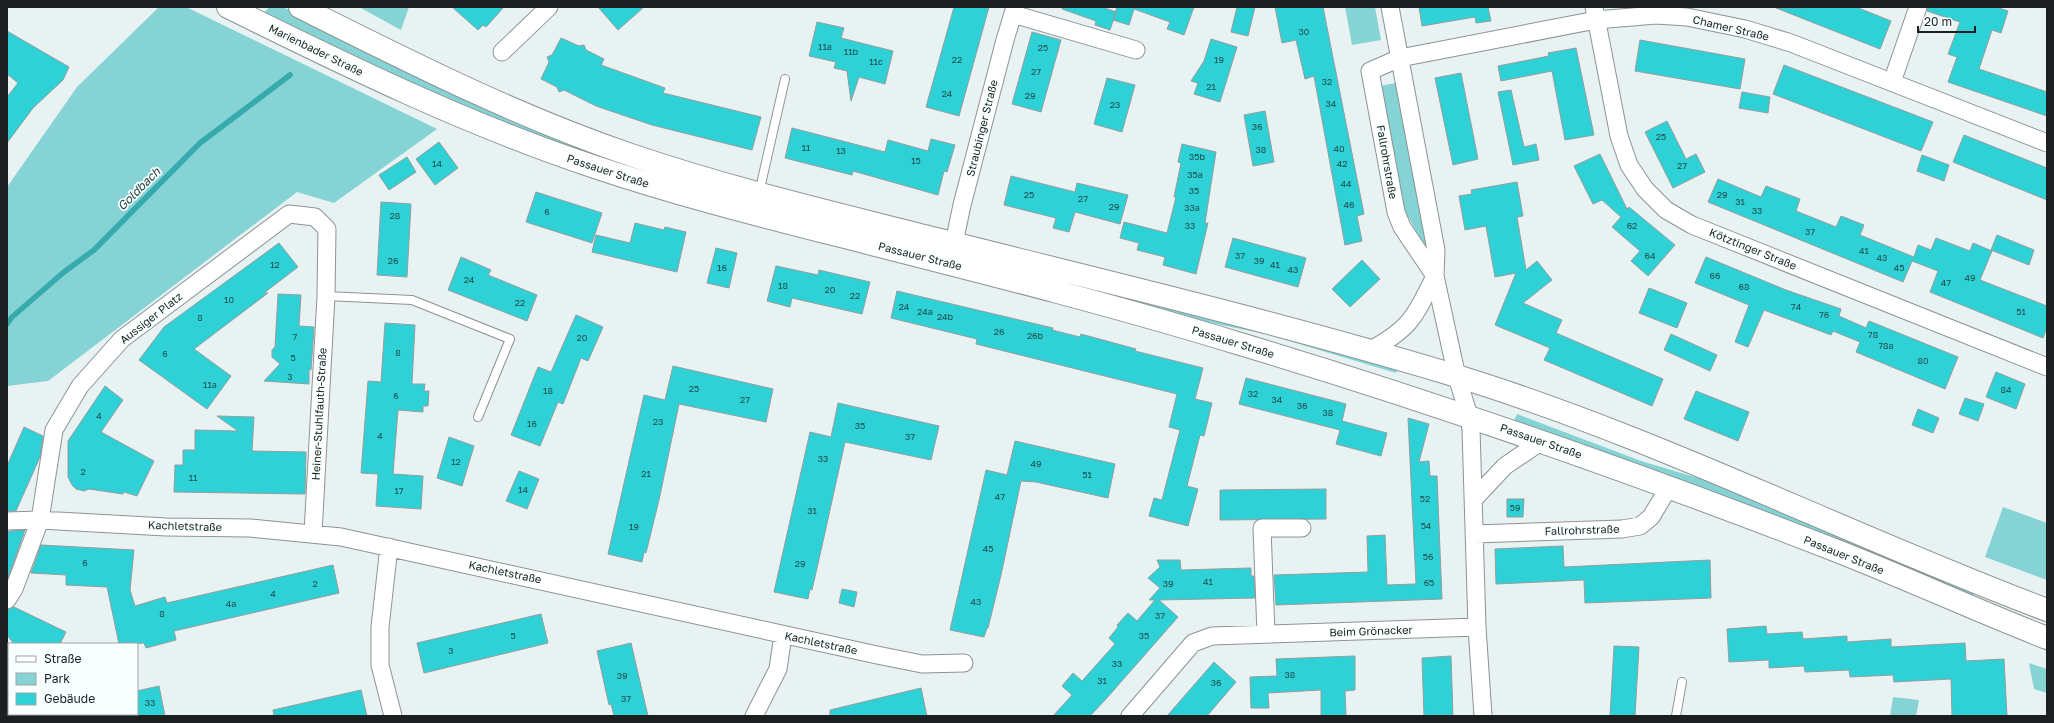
<svg xmlns="http://www.w3.org/2000/svg" width="2054" height="723" viewBox="0 0 2054 723" font-family="'Golos Text',sans-serif">
<style>
.green{fill:#85d3d4}
.lines{fill:none;stroke-linecap:round;stroke-linejoin:round}
.stream{stroke:#36aaad;stroke-width:5.5}
.building{fill:#2ed1d5;stroke:#949d9d}
.service-casing{stroke:#8b9494;stroke-width:10}
.minor-casing{stroke:#8b9494;stroke-width:19}
.tertiary-casing{stroke:#8b9494;stroke-width:23}
.primary-casing{stroke:#8b9494;stroke-width:24}
.service{stroke:#fff;stroke-width:8}
.minor{stroke:#fff;stroke-width:17}
.tertiary{stroke:#fff;stroke-width:21}
.primary{stroke:#fff;stroke-width:22}
.labels{text-anchor:middle;stroke-width:3.5;stroke-linejoin:round;paint-order:stroke}
.number-label{font-size:9px;fill:#204c4c}
.street-label{font-size:11px;fill:#1b1f1f;stroke:#f7ffff}
.water-label{font-size:12px;font-style:italic;fill:#253f3f;stroke:#f7ffff}
</style>
<rect width="100%" height="100%" fill="#e8f2f2"/>
<path class="green" d="M159 7H186L437 129 334 203 297 192 48 381 7 386V187L77 87Z
M269 7H283L497 111 1398 367 1396 373 1266 334 1187 318 605 161 459 106 263 14Z
M359 7H409L401 30Z
M1345 7H1375L1381 40 1352 45Z
M1396 83 1426 243 1423 244 1405 211 1380 86Z
M1517 414 1641 461 1708 481 1975 591 1973 596 1707 490 1514 421Z
M2003 507 2047 523V580L1985 557Z
M2029 663 2047 669V693L2034 689Z
M1893 697 1919 700 1916 716H1890Z"/>
<g class="lines">
<path class="stream" d="M7 324 12 317 64 272 94 250 200 143 290 75"/>
</g>
<path class="building" d="M452 7H504L486 27 483 25 478 30Z
M598 7H644L618 30Z
M954 7H989L959 116 926 107Z
M1062 7H1102L1116 12 1110 30 1095 25 1096 21 1062 9Z
M1117 7H1194L1184 35 1167 29 1170 22 1134 9 1129 25 1113 20Z
M1237 7H1255L1248 36 1231 32Z
M1275 7H1323L1364 214 1357 216 1362 241 1345 245 1314 76 1305 79 1296 40 1282 43Z
M1419 7H1488L1491 21 1476 23 1475 17 1422 26Z
M1856 7 1891 21 1880 49 1776 8Z
M1928 7H1996L2008 11 2001 33 1992 30 1979 69 2047 92V116L1948 82 1957 57 1948 54 1960 22 1927 11Z
M817 22 844 28 841 38 893 51 885 84 859 77 851 101 847 71 834 68 836 62 809 56Z
M7 31 69 67 63 80 33 108 7 143V97L18 83 7 74Z
M1032 32 1061 40 1041 112 1012 104Z
M561 38 579 46 584 45 586 50 604 59 601 65 665 88 663 93 761 117 752 150 652 125 596 106 564 90 559 92 557 87 541 79 549 62 547 57 552 55Z
M1211 39 1237 47 1220 102 1194 94 1198 83 1191 81 1204 61Z
M1640 40 1745 59 1740 89 1635 71Z
M1576 48 1594 135 1565 140 1552 71 1501 81 1498 66 1549 56 1548 53Z
M1784 65 1933 122 1921 151 1773 94Z
M1461 73 1478 159 1453 165 1435 78Z
M1107 78 1135 85 1122 132 1094 124Z
M1511 90 1524 147 1536 144 1539 160 1513 165 1498 92Z
M1742 92 1770 97 1768 113 1739 108Z
M1265 111 1274 162 1253 166 1244 115Z
M1667 121 1686 159 1696 154 1705 172 1673 188 1645 132Z
M792 128 885 152 888 140 928 151 931 139 955 145 947 172 944 171 938 195 853 171 852 175 785 158Z
M1964 135 2047 168V200L1953 162Z
M439 142 458 168 435 185 416 159Z
M1182 144 1216 152 1205 223H1208L1196 274 1163 265 1165 257 1137 250 1139 243 1120 238 1124 222 1167 233 1176 197H1174L1181 163 1178 162Z
M1600 154 1627 209 1629 207 1675 245 1648 276 1631 261 1640 251 1612 227 1621 217 1602 200 1593 204 1574 166Z
M1922 155 1949 165 1944 181 1917 171Z
M407 157 416 172 389 190 379 175Z
M1011 176 1075 192 1077 183 1128 195 1120 224 1075 212 1069 232 1053 228 1056 218 1004 205Z
M1718 179 1761 197 1766 186 1800 199 1796 211 1836 227 1841 216 1864 225 1860 235 1914 257 1918 245 1931 250 1936 238 1970 251 1973 243 1992 251 1980 280 2047 306V327L2043 338 1930 292 1938 271 1912 261 1903 282 1708 202Z
M1517 182 1523 216 1517 217 1526 270 1537 261 1552 280 1523 303 1562 320 1556 333 1663 379 1652 406 1544 360 1550 348 1495 325 1516 273 1495 277 1486 226 1465 230 1459 196 1472 194 1471 190Z
M536 192 602 213 592 243 526 222Z
M381 202 411 204 407 277 377 275Z
M635 223 664 230 665 227 686 232 677 272 592 252 596 235 630 243Z
M1997 235 2034 250 2029 265 1991 250Z
M1233 238 1306 258 1298 287 1225 267Z
M279 243 298 267 264 293H268L194 349 231 376 207 409 139 360 164 327Z
M716 248 737 253 729 288 707 283Z
M461 257 491 270 488 275 537 295 527 321 448 290Z
M1706 257 1786 290 1841 309 1839 316 1866 328 1869 321 1958 357 1945 389 1856 352 1860 342 1833 331 1831 335 1764 310 1748 347 1735 342 1749 305 1695 283Z
M1362 260 1380 279 1350 307 1332 289Z
M776 266 818 275 819 270 870 282 862 314 792 298 790 307 767 301Z
M1649 288 1687 303 1677 328 1639 313Z
M897 291 1053 328 1052 330 1080 337 1081 334 1136 349 1135 351 1203 368 1195 399 1212 403 1204 436 1200 435 1187 486 1198 489 1188 526 1149 516 1154 498 1162 500 1180 430 1169 427 1177 394 976 344 977 339 891 318Z
M278 294 301 295 299 326 314 327 311 370H309V384L264 381 280 364 272 357V350L275 347Z
M576 315 603 327 588 361 581 358 563 404 558 402 540 446 511 435 538 367 551 372Z
M385 323 415 325 412 384H425L424 391H429L428 406H423V412L398 410 393 474 423 476 421 509 376 506 378 474 361 473 368 381 381 382Z
M1671 334 1717 355 1710 371 1664 350Z
M673 366 773 389 766 422 679 404 659 500 646 553 644 552 642 562 608 554 644 395 665 400Z
M1996 372 2025 384 2016 409 1986 397Z
M1246 378 1346 404 1342 421 1387 433 1381 456 1336 444 1340 430 1239 404Z
M105 386 123 400 101 432 154 461 137 496 124 492 123 494 89 489 84 491 76 489 72 485 68 477V441Z
M1696 391 1749 412 1738 441 1684 419Z
M1965 398 1984 404 1978 421 1959 414Z
M838 403 939 426 931 460 845 442 824 537 812 590 810 589 808 599 774 592 810 432 831 437Z
M1918 409 1939 418 1933 433 1912 425Z
M217 416 254 417 252 451 306 452 305 494 174 492 175 465H183V450H195V430L238 431Z
M1408 418 1429 424 1419 462 1429 461 1430 476H1437L1442 599 1276 605 1274 575 1368 572 1367 536 1385 535 1387 585 1416 584Z
M24 427 43 436 40 457 16 511H7V466Z
M449 437 474 446 462 486 437 478Z
M1015 441 1115 464 1108 498 1036 482 1021 481 1001 575 988 628H987L984 637 950 630 986 470 1007 475Z
M519 471 539 479 527 509 506 501Z
M1326 489V519L1220 520V490Z
M1507 499H1524L1523 517H1507Z
M25 530 8 578H7V536L9 531Z
M41 545 134 550 130 590 135 606 165 597 167 603 333 565 339 593 174 631 176 640 146 648 144 643 130 644 129 642 119 644 107 587 66 585V575L31 573Z
M1563 546 1564 567 1710 560 1711 598 1585 603 1584 580 1496 584 1495 549Z
M1157 560H1180L1181 570 1251 568V576H1254L1255 598 1159 600 1178 617 1106 699 1090 716H1053L1072 695 1062 686 1073 673 1082 681 1115 644 1109 638 1118 627 1117 625 1128 613 1137 621 1155 600H1149L1160 588 1148 578 1160 567Z
M842 589 857 592 854 607 839 603Z
M14 607 66 632 60 644H14L7 635V610Z
M541 614 548 643 424 673 417 643Z
M1766 626 1767 634 1802 632 1803 639 1847 636V642L1891 639V647L1965 643 1966 661 2004 659 2007 716H1952L1951 679 1894 682 1893 675 1850 677 1849 670 1805 672 1804 666 1769 668V660L1729 662 1727 629Z
M631 643 648 716H614L611 704 609 705 597 651Z
M1614 646 1639 647 1635 716H1610Z
M1355 656V690L1345 691 1346 716H1321V690L1268 693 1269 708H1251L1250 677 1277 676 1276 659Z
M1451 656 1453 716H1424L1422 658Z
M1214 662 1236 682 1207 716H1167Z
M159 686 165 716H137V691Z
M921 688 927 716H830V710Z
M361 690 367 716H274L273 710Z"/>
<g class="lines">
<defs>
<path id="service" d="M759 193 785 79
M326 296 412 300 510 339 478 417
M1676 716 1682 682"/>
<path id="minor" d="M1390 7 1436 250 1435 276 1457 377 1469 416 1471 429 1477 627 1483 716
M1594 7 1619 136 1629 165 1645 189 1666 210 1692 225 2047 367
M1013 14 1136 50
M502 52 549 7
M1892 82 1918 7
M954 243 962 205 1005 40 1015 7
M1369 351C1411 328 1414 318 1435 276L1402 227 1396 212 1370 71 1400 58 1596 20 1656 15 1687 17 1745 29 1791 43 2047 143
M1474 499 1505 466 1542 441
M7 521 40 520 166 527 250 528 341 537 877 655 922 664 964 663
M1475 534 1622 529 1640 526 1651 517 1669 487
M389 547 380 627V665L393 716
M7 600 14 589 40 520 54 430 80 386 122 339 289 214 315 217 327 229 326 296 313 533
M1266 634 1262 528H1302
M754 716 778 669 783 635
M1130 716 1193 643 1212 636 1477 627"/>
<path id="tertiary" d="M7 667 9 670
M41 714 42 716"/>
<path id="primary" d="M228 7C347 66 466 124 592 166 684 197 778 220 872 244 994 275 1116 306 1237 343 1438 403 1636 473 1832 549 1904 577 1975 610 2047 638
M300 7C408 61 516 116 631 155 731 189 834 213 936 239 1108 282 1280 323 1450 374 1655 436 1847 535 2047 610"/>
</defs>
<use href="#service" class="service-casing"/>
<use href="#minor" class="minor-casing"/>
<use href="#tertiary" class="tertiary-casing"/>
<use href="#primary" class="primary-casing"/>
<use href="#service" class="service"/>
<use href="#minor" class="minor"/>
<use href="#tertiary" class="tertiary"/>
<use href="#primary" class="primary"/>
</g>
<g class="labels">
<g class="number-label">
<text x="1304" y="35">30</text>
<text x="825" y="50">11a</text>
<text x="1043" y="51">25</text>
<text x="851" y="55">11b</text>
<text x="957" y="63">22</text>
<text x="1219" y="63">19</text>
<text x="876" y="65">11c</text>
<text x="1036" y="75">27</text>
<text x="1327" y="85">32</text>
<text x="1211" y="90">21</text>
<text x="947" y="97">24</text>
<text x="1030" y="99">29</text>
<text x="1331" y="107">34</text>
<text x="1115" y="108">23</text>
<text x="1257" y="130">36</text>
<text x="1661" y="140">25</text>
<text x="806" y="151">11</text>
<text x="1339" y="152">40</text>
<text x="1261" y="153">38</text>
<text x="841" y="154">13</text>
<text x="1197" y="160">35b</text>
<text x="916" y="164">15</text>
<text x="437" y="167">14</text>
<text x="1342" y="167">42</text>
<text x="1682" y="169">27</text>
<text x="1195" y="178">35a</text>
<text x="1346" y="187">44</text>
<text x="1194" y="194">35</text>
<text x="1029" y="198">25</text>
<text x="1722" y="198">29</text>
<text x="1083" y="202">27</text>
<text x="1740" y="205">31</text>
<text x="1349" y="208">46</text>
<text x="1114" y="210">29</text>
<text x="1192" y="211">33a</text>
<text x="1757" y="214">33</text>
<text x="547" y="215">6</text>
<text x="395" y="219">28</text>
<text x="1190" y="229">33</text>
<text x="1632" y="229">62</text>
<text x="1810" y="235">37</text>
<text x="1864" y="254">41</text>
<text x="1240" y="259">37</text>
<text x="1650" y="259">64</text>
<text x="1882" y="261">43</text>
<text x="393" y="264">26</text>
<text x="1259" y="264">39</text>
<text x="275" y="268">12</text>
<text x="1275" y="268">41</text>
<text x="722" y="271">16</text>
<text x="1899" y="271">45</text>
<text x="1293" y="273">43</text>
<text x="1715" y="279">66</text>
<text x="1970" y="281">49</text>
<text x="469" y="283">24</text>
<text x="1946" y="286">47</text>
<text x="783" y="289">18</text>
<text x="1744" y="290">68</text>
<text x="830" y="293">20</text>
<text x="855" y="299">22</text>
<text x="229" y="303">10</text>
<text x="520" y="306">22</text>
<text x="904" y="310">24</text>
<text x="1796" y="310">74</text>
<text x="925" y="315">24a</text>
<text x="2021" y="315">51</text>
<text x="1824" y="318">76</text>
<text x="945" y="320">24b</text>
<text x="200" y="321">8</text>
<text x="999" y="335">26</text>
<text x="1873" y="338">78</text>
<text x="1035" y="339">26b</text>
<text x="295" y="340">7</text>
<text x="582" y="341">20</text>
<text x="1886" y="349">78a</text>
<text x="398" y="356">8</text>
<text x="165" y="357">6</text>
<text x="293" y="361">5</text>
<text x="1923" y="364">80</text>
<text x="290" y="380">3</text>
<text x="210" y="388">11a</text>
<text x="694" y="392">25</text>
<text x="2006" y="393">84</text>
<text x="548" y="394">18</text>
<text x="1253" y="397">32</text>
<text x="396" y="399">6</text>
<text x="745" y="403">27</text>
<text x="1277" y="403">34</text>
<text x="1302" y="409">36</text>
<text x="1328" y="416">38</text>
<text x="99" y="419">4</text>
<text x="658" y="425">23</text>
<text x="532" y="427">16</text>
<text x="860" y="429">35</text>
<text x="380" y="439">4</text>
<text x="910" y="440">37</text>
<text x="823" y="462">33</text>
<text x="456" y="465">12</text>
<text x="1036" y="467">49</text>
<text x="83" y="475">2</text>
<text x="646" y="477">21</text>
<text x="1087" y="478">51</text>
<text x="193" y="481">11</text>
<text x="523" y="493">14</text>
<text x="399" y="494">17</text>
<text x="1000" y="500">47</text>
<text x="1425" y="502">52</text>
<text x="1515" y="511">59</text>
<text x="812" y="514">31</text>
<text x="1426" y="529">54</text>
<text x="634" y="530">19</text>
<text x="988" y="552">45</text>
<text x="1428" y="560">56</text>
<text x="85" y="566">6</text>
<text x="800" y="567">29</text>
<text x="1208" y="585">41</text>
<text x="1429" y="586">65</text>
<text x="315" y="587">2</text>
<text x="1168" y="587">39</text>
<text x="273" y="597">4</text>
<text x="976" y="605">43</text>
<text x="231" y="607">4a</text>
<text x="162" y="617">8</text>
<text x="1160" y="619">37</text>
<text x="513" y="639">5</text>
<text x="1144" y="639">35</text>
<text x="451" y="654">3</text>
<text x="1117" y="667">33</text>
<text x="1290" y="678">38</text>
<text x="622" y="679">39</text>
<text x="1102" y="684">31</text>
<text x="1216" y="686">36</text>
<text x="626" y="702">37</text>
<text x="150" y="706">33</text>
</g>
<g class="street-label">
<text transform="translate(1731 28) rotate(13)" y="4">Chamer Straße</text>
<text transform="translate(316 50) rotate(26)" y="4">Marienbader Straße</text>
<text transform="translate(982 128) rotate(-76)" y="4">Straubinger Straße</text>
<text transform="translate(1387 162) rotate(80)" y="4">Fallrohrstraße</text>
<text transform="translate(608 171) rotate(18)" y="4">Passauer Straße</text>
<text transform="translate(1753 249) rotate(22)" y="4">Kötztinger Straße</text>
<text transform="translate(920 256) rotate(14)" y="4">Passauer Straße</text>
<text transform="translate(151 318) rotate(-38)" y="4">Aussiger Platz</text>
<text transform="translate(1233 342) rotate(17)" y="4">Passauer Straße</text>
<text transform="translate(319 414) rotate(-87)" y="4">Heiner-Stuhlfauth-Straße</text>
<text transform="translate(1541 441) rotate(19)" y="4">Passauer Straße</text>
<text transform="translate(185 526) rotate(2)" y="4">Kachletstraße</text>
<text transform="translate(1582 530) rotate(-2)" y="4">Fallrohrstraße</text>
<text transform="translate(1844 555) rotate(22)" y="4">Passauer Straße</text>
<text transform="translate(505 572) rotate(12)" y="4">Kachletstraße</text>
<text transform="translate(1371 631) rotate(-2)" y="4">Beim Grönacker</text>
<text transform="translate(821 643) rotate(12)" y="4">Kachletstraße</text>
</g>
<g class="water-label">
<text transform="translate(139 189) rotate(-45)" y="4">Goldbach</text>
</g>
</g>
<rect width="2054" height="723" fill="none" stroke="#1b1f1f" stroke-width="16"/>
<rect x="8" y="643" width="130" height="72" fill="#f7ffff" stroke="#9fa5a5"/>
<rect x="16" y="656" width="20" height="6" fill="#ffffff" stroke="#9fa5a5"/>
<text x="44" y="663" font-size="12" fill="#1b1f1f">Straße</text>
<rect x="16" y="673" width="20" height="12" fill="#85d3d4" stroke="#9fa5a5"/>
<text x="44" y="683" font-size="12" fill="#1b1f1f">Park</text>
<rect x="16" y="693" width="20" height="12" fill="#2ed1d5" stroke="#9fa5a5"/>
<text x="44" y="703" font-size="12" fill="#1b1f1f">Gebäude</text>
<path d="M1918 26v6h57v-6" fill="none" stroke="#1b1f1f" stroke-width="2"/>
<text x="1924" y="26" font-size="12" fill="#1b1f1f" stroke="#f7ffff" stroke-width="3" paint-order="stroke">20 m</text>
</svg>
